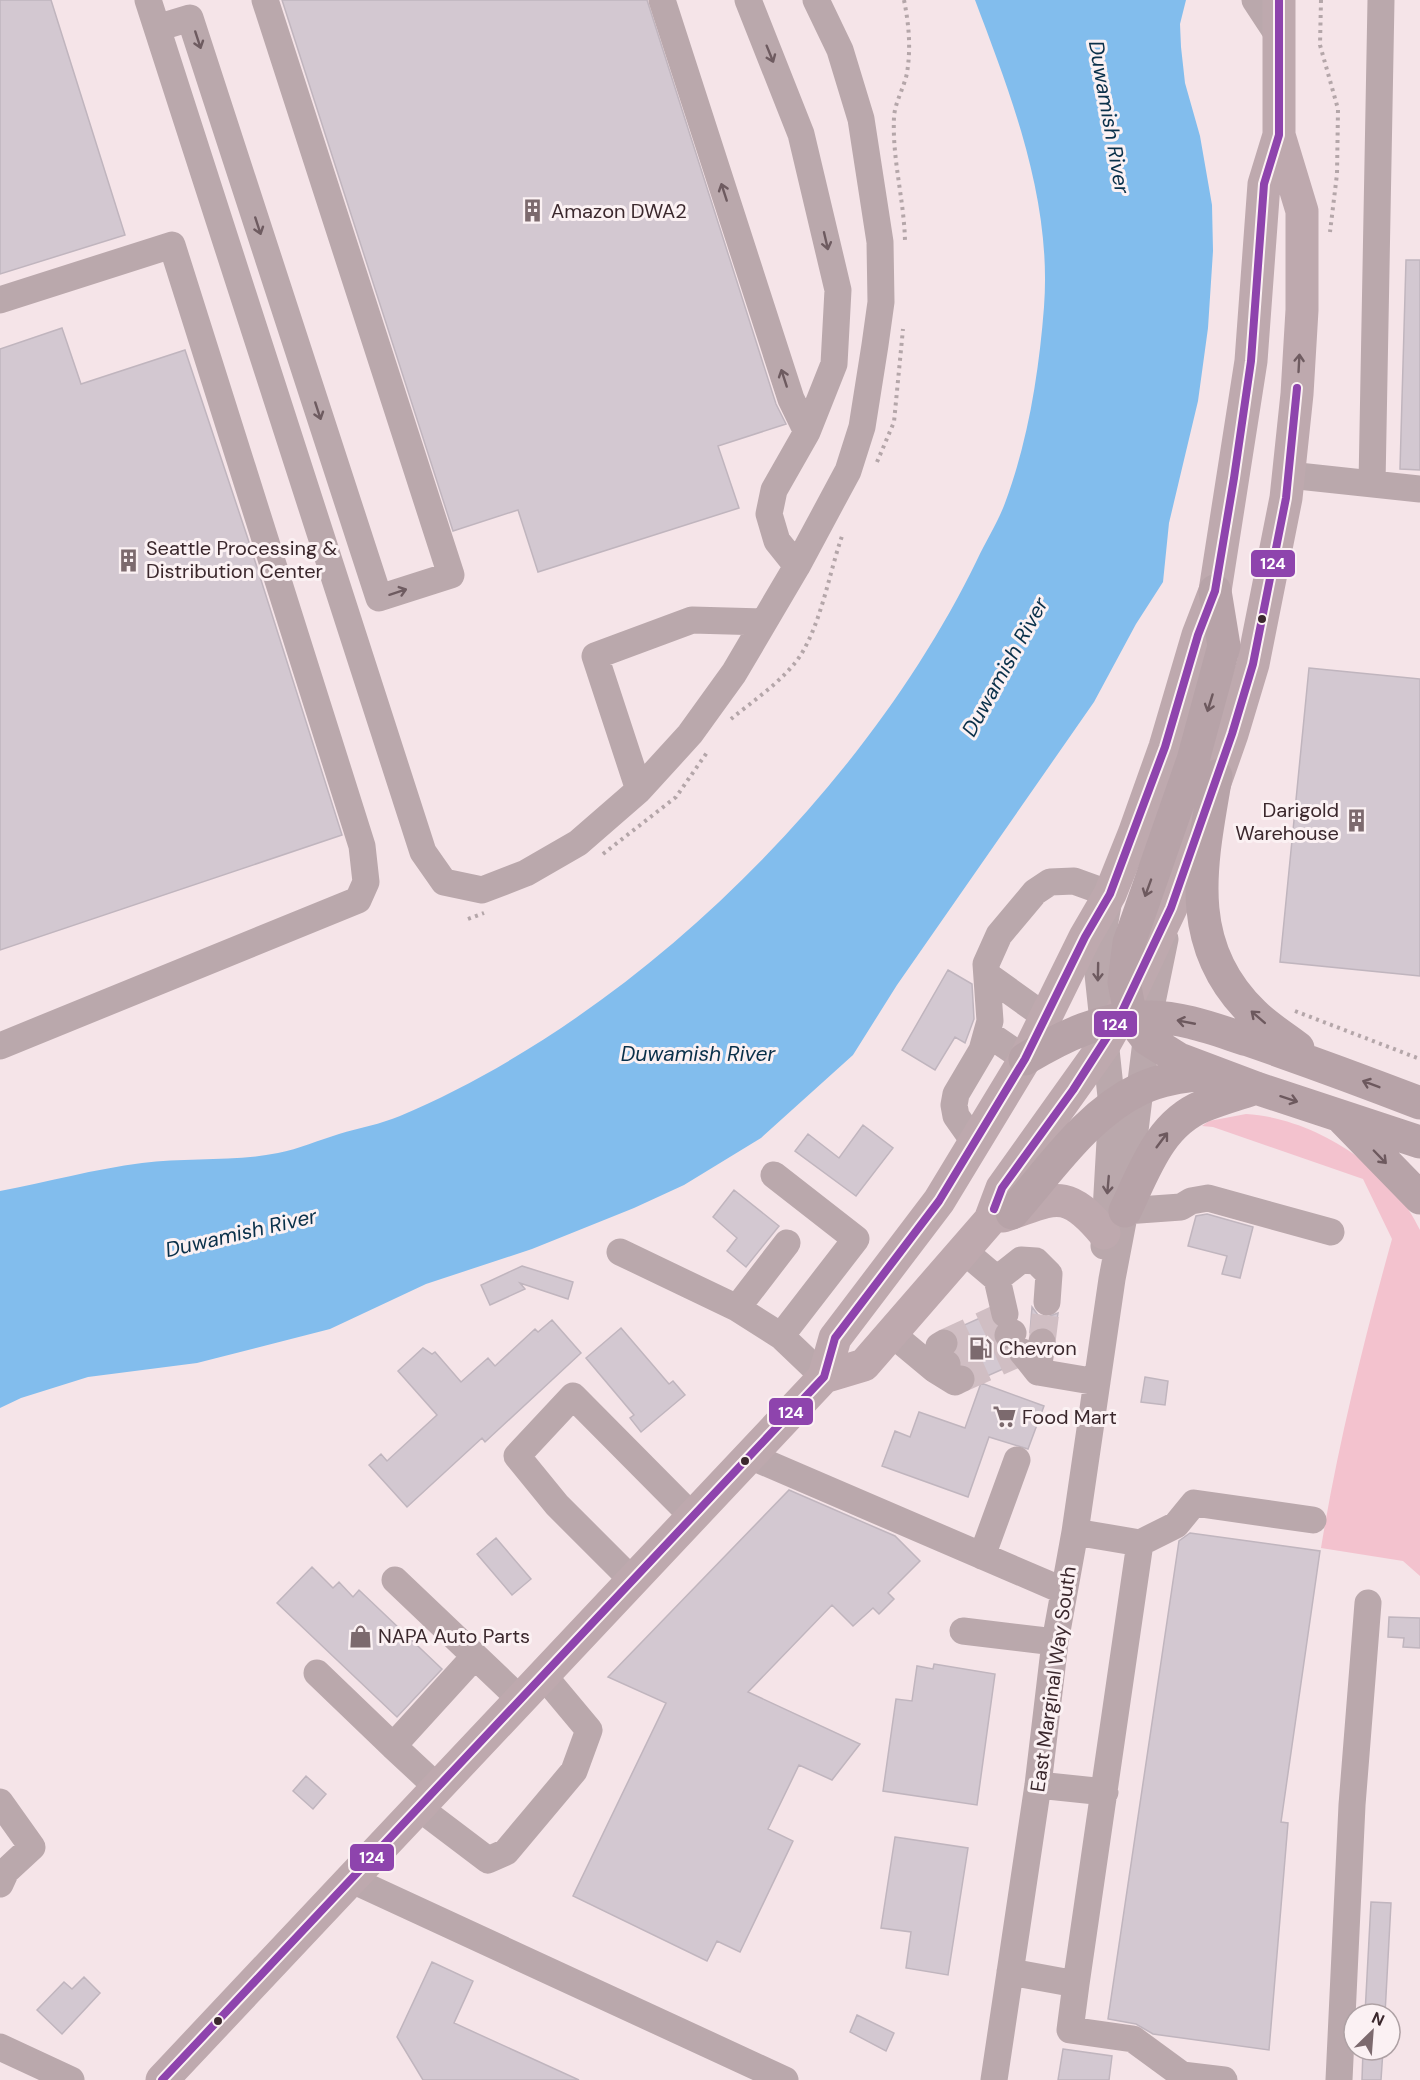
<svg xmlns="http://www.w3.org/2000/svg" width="1420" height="2080" viewBox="0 0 1420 2080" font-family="'DM Sans',sans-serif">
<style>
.green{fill:#f3c2ce}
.water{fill:#82bded}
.building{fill:#d3c8d1;stroke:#c0b5be;stroke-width:1.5}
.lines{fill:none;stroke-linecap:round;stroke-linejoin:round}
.minor-tunnel{stroke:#d0bec3;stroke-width:27;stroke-dasharray:27 14;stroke-linecap:butt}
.path{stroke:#b4a6a9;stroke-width:4;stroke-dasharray:3 4.5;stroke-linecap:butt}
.minor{stroke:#baa8ac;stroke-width:27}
.major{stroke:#bea9ae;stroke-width:33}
.highway{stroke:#b7a3a8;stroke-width:33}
.bus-1-casing{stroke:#fbf1f3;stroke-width:12}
.bus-1{stroke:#8e44ad;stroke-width:8}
.oneway{stroke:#6e5b60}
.oneway2{stroke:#6f5c61}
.oneway3{stroke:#6d595e}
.bus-dot{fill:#3b282d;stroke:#fbf1f3;stroke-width:2}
.labels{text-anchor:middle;stroke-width:6;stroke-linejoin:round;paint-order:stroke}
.poi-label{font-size:20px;fill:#3b282d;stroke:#fbf1f3;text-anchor:start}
.street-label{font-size:20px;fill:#3b282d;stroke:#fbf1f3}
.water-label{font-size:21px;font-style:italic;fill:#09304a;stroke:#fbf1f3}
.line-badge{stroke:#fbf1f3;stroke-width:2}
.badge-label{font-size:16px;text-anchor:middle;font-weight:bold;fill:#fff}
</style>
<rect width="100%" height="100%" fill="#f5e4e8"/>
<path class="green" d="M1246 1114C1314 1118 1391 1167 1420 1230V1576L1403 1561 1321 1548C1338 1444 1364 1340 1392 1239L1363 1179 1213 1127 1202 1126 1209 1121Z"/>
<path class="water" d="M975 0H1186L1180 24 1181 47 1185 83 1200 136 1212 205 1213 251 1208 328 1198 401 1169 523 1163 582 1136 624 1094 702 897 985 853 1055 761 1138 684 1185 634 1208 532 1249 426 1284 330 1329 197 1363 88 1377 21 1398 0 1408V1191C47 1182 95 1169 142 1163 187 1157 234 1162 278 1153 299 1149 319 1140 339 1134 359 1128 381 1124 400 1116 636 1016 866 789 977 560 986 541 998 522 1005 503 1028 442 1039 372 1044 307 1052 200 1012 98 975 0Z"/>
<path class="building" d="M0 0H51L125 235 0 274Z
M282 0H647L776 404 786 424 718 446 739 508 538 572 518 510 453 531Z
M1406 260H1420V470L1400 469Z
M62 328 81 384 185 350 247 536 342 835 0 950V349Z
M1309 668 1420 679V976L1280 962Z
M948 970 972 984 974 1019 965 1043 955 1037 935 1070 902 1050Z
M863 1125 893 1148 856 1196 795 1151 808 1134 839 1158Z
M734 1190 779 1226 746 1267 727 1251 737 1238 713 1217Z
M1207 1214 1253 1227 1240 1278 1222 1274 1227 1256 1188 1246 1196 1216Z
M522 1266 573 1282 568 1299 520 1283 525 1289 490 1305 481 1285Z
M1032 1307 1038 1315 1045 1318 1058 1313 1055 1334 1043 1326 1030 1332Z
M989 1314 995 1326 994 1341 999 1348 1007 1351 1012 1365 976 1381 975 1371 962 1363 957 1352 960 1342 953 1330Z
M552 1320 581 1353 485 1442 482 1438 407 1507 369 1465 381 1454 387 1461 437 1415 398 1371 423 1348 432 1354 435 1352 461 1382 488 1358 495 1366 535 1329 538 1332Z
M621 1328 669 1384 673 1381 685 1395 641 1432 630 1418 634 1415 586 1358Z
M1145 1377 1168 1381 1165 1405 1141 1402Z
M981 1383 1044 1406 1028 1449 989 1437 968 1497 882 1466 895 1431 910 1437 919 1412 965 1428Z
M789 1490 895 1536 920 1561 888 1593 894 1599 879 1614 873 1608 853 1626 832 1605 748 1692 860 1744 832 1780 799 1765 768 1829 793 1841 740 1952 717 1941 707 1961 573 1896 666 1703 608 1677Z
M1190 1533 1320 1551 1281 1822 1288 1823 1269 2050 1153 2034 1136 2024 1108 2019 1179 1541Z
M496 1538 531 1579 512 1595 477 1554Z
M312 1567 333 1588 339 1582 353 1597 359 1590 442 1669 397 1717 277 1603Z
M1389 1617 1420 1618V1648L1403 1647 1404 1638 1388 1637Z
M934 1664 995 1674 977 1805 883 1791 896 1699 912 1701 917 1666 933 1669Z
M306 1776 326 1794 313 1809 293 1791Z
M895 1837 968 1848 948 1975 906 1968 911 1932 881 1928Z
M1371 1902 1391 1903 1385 2014H1365Z
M432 1962 473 1981 454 2023 579 2080H423L397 2037Z
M84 1977 100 1993 62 2034 37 2010 64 1982 72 1989Z
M857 2015 894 2033 886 2051 850 2032Z
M1063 2049 1112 2056 1109 2080H1058Z
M1363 2050H1383L1381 2080H1362Z"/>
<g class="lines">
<path class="minor-tunnel" d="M1042 1342 1047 1302
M944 1343 1000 1317
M953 1361 1008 1335
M961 1379 1017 1354"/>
<path class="path" d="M904 0C909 25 911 48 907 73 904 88 895 102 894 117 892 159 904 199 905 241
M1321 0 1320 45 1338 109 1337 174 1330 232
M877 462 894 422 903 329
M731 719C754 700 786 679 802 653 822 619 829 574 842 536
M603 854 676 797 708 751
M468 919 484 913
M1295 1011 1420 1059"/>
<path class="minor" d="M148 0 423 852 444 882 482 890 526 873 578 843 639 790 690 734 734 673 797 566 848 471 862 427 875 345 881 302 880 242 861 119 840 50 816 0
M662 0 791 399 807 432
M748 0 801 134 838 290 834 364 807 432 774 490 769 514 777 541 797 566
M1255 0 1278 35
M157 28 190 18 379 598 451 575 265 0
M0 300 172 245 362 846 366 882 358 900 0 1046
M1289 475 1420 489
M1372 484 1381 0
M639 790 595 656 692 620 764 622
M987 975 1047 1018
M987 1033 1025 1059
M975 1143 956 1116 954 1105 956 1094 982 1050 990 1021 986 964 999 935 1035 892 1050 882 1074 881 1110 894 1097 965 1112 1106 1104 1246
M774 1175 856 1239 781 1336
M1125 1211 1181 1207 1191 1201 1208 1198 1331 1232
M787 1243 737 1308 781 1336 824 1377
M964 1251 997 1279 1005 1314
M620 1252 737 1308
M997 1279 1021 1260 1036 1261 1049 1274 1047 1302
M892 1334 934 1369 955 1382 961 1379
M1008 1335 1013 1333
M944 1343 939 1346 934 1369 947 1364
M1022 1352 1038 1372 1097 1382
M1038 1372 1042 1342
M750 1456 1064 1591
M1075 1532 1140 1543
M982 1556 1017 1460
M395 1580 520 1699
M632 1580 557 1505 517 1456 573 1396 692 1516
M963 1631 1055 1642
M317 1673 393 1746
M1038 1785 1105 1792
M437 1787 393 1746 475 1656
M0 1802 32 1847 6 1871 0 1884
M418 1807 488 1860 506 1852 574 1771 589 1730 543 1675
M350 1879 785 2080
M1010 1972 1076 1984 1070 2030 1133 2039 1182 2075 1224 2080
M1076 1984 1140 1543 1176 1525 1194 1503 1313 1520
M0 2047 71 2080
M994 2080 1038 1785 1055 1642 1075 1532 1112 1279 1125 1211 1149 1017 1165 939
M1339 2080 1352 1805 1368 1603"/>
<path class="major" d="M1003 1216C1053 1200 1064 1185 1104 1233
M824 1377 864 1365 990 1220 1002 1188 1104 1045 1118 1020 1171 908 1232 734 1253 664 1286 498 1297 394 1302 310V211L1279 135V0
M162 2080 824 1377 835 1338 939 1201 1025 1059 1085 937 1110 894 1134 834 1165 747 1198 635 1215 591 1251 361 1264 184 1279 135"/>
<path class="highway" d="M1215 591 1224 646 1193 760 1129 943 1124 982 1131 1018 1147 1039 1179 1059 1256 1088 1420 1142
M1216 776C1201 864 1182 945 1254 1014 1267 1027 1284 1037 1298 1048
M1025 1059C1063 1036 1104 1016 1150 1017 1183 1017 1216 1030 1248 1040 1306 1060 1363 1081 1420 1103
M1343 1119 1420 1198
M1125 1211C1144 1172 1159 1124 1203 1106 1220 1099 1238 1094 1256 1088
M1012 1213C1050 1170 1087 1114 1140 1089 1163 1078 1188 1076 1212 1073"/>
<defs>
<path id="bus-1" d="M994 1209 1002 1188 1073 1090 1118 1020 1171 908 1232 734 1253 664 1286 498 1297 388
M162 2080 824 1377 835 1338 939 1201 1025 1059 1085 937 1110 894 1165 747 1198 635 1215 591 1234 478 1251 361 1264 184 1279 135V0"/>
</defs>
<use href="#bus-1" class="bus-1-casing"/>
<use href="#bus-1" class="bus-1"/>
</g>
<defs><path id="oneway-shaft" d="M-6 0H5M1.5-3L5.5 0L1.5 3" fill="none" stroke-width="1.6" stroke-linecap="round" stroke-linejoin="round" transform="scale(1.5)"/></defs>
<g class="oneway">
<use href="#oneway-shaft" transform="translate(198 40) rotate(72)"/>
<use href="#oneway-shaft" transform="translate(770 54) rotate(68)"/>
<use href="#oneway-shaft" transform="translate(724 192) rotate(-108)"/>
<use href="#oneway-shaft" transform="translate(258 226) rotate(72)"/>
<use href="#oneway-shaft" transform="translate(826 241) rotate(77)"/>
<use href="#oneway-shaft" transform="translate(784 378) rotate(-108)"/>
<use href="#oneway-shaft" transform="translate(318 411) rotate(72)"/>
<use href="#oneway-shaft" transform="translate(398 592) rotate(-18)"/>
<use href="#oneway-shaft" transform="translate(1098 972) rotate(91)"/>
<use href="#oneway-shaft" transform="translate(1108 1185) rotate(95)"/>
</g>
<use class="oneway2" href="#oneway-shaft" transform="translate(1299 363) rotate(-87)"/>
<g class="oneway3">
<use href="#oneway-shaft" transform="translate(1210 703) rotate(107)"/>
<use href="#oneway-shaft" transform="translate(1148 888) rotate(110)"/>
<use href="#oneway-shaft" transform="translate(1258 1017) rotate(-139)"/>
<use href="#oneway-shaft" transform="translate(1186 1022) rotate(-169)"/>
<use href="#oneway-shaft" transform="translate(1371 1084) rotate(-159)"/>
<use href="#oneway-shaft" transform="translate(1289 1099) rotate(18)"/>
<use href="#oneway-shaft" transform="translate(1162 1140) rotate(-53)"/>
<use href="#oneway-shaft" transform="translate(1380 1157) rotate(46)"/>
</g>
<defs>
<symbol id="building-bare" viewBox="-9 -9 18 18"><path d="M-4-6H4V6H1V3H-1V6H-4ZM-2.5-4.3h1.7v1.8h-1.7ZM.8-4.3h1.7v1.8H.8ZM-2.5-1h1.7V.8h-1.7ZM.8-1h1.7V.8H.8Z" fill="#7c6a6e" stroke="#fbf1f3" stroke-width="2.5" paint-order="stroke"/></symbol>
<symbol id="fuel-bare" viewBox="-9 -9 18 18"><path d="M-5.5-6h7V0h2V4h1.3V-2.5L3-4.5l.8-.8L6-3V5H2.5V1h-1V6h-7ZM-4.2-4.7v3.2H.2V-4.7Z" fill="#7c6a6e" stroke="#fbf1f3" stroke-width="2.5" paint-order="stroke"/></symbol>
<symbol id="supermarket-bare" viewBox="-9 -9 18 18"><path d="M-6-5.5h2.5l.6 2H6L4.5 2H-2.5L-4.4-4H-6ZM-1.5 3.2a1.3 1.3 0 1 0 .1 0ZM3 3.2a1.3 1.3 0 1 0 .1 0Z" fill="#7c6a6e" stroke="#fbf1f3" stroke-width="2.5" paint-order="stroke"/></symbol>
<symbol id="shop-bare" viewBox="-9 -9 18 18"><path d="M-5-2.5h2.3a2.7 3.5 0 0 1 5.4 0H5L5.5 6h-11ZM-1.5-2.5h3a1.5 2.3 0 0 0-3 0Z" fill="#7c6a6e" stroke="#fbf1f3" stroke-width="2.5" paint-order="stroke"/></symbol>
</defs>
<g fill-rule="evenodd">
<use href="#building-bare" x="516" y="194" width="33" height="33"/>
<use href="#building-bare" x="112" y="544" width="33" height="33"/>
<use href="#building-bare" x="1340" y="804" width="33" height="33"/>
<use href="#fuel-bare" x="964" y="1332" width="33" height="33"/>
<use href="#supermarket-bare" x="988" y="1400" width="33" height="33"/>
<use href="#shop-bare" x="344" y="1620" width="33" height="33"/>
</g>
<g class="bus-dot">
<circle cx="1262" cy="619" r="5"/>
<circle cx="745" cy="1461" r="5"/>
<circle cx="218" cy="2021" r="5"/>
</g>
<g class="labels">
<g class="poi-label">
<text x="551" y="218">Amazon DWA2</text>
<text x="146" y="555">Seattle Processing &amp;<tspan x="146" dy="23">Distribution Center</tspan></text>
<text x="1339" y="817" text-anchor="end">Darigold<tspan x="1339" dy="23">Warehouse</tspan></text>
<text x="999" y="1355">Chevron</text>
<text x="1022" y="1424">Food Mart</text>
<text x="378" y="1643">NAPA Auto Parts</text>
</g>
<g class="street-label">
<text transform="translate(1053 1679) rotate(-82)" y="7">East Marginal Way South</text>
</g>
<g class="water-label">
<text transform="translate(1109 117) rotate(80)" y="7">Duwamish River</text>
<text transform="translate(1005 667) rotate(-61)" y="7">Duwamish River</text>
<text x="698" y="1061">Duwamish River</text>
<text transform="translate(241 1233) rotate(-13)" y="7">Duwamish River</text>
</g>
</g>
<g class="line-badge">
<rect x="1250" y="549" width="46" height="29" rx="6" fill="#8e44ad"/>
<rect x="1093" y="1010" width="45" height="28" rx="6" fill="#8e44ad"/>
<rect x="768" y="1397" width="46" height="29" rx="6" fill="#8e44ad"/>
<rect x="349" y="1843" width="46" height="29" rx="6" fill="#8e44ad"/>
</g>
<g class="badge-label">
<text x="1273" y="569">124</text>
<text x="1115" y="1030">124</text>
<text x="791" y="1418">124</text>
<text x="372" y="1863">124</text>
</g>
<g transform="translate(1372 2032) rotate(25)"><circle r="28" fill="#fbf1f3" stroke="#aea1a4" stroke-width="1.5"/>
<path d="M0-4.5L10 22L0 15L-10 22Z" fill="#7c6a6e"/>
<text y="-9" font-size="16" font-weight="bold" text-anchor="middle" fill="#3b282d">N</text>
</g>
</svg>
